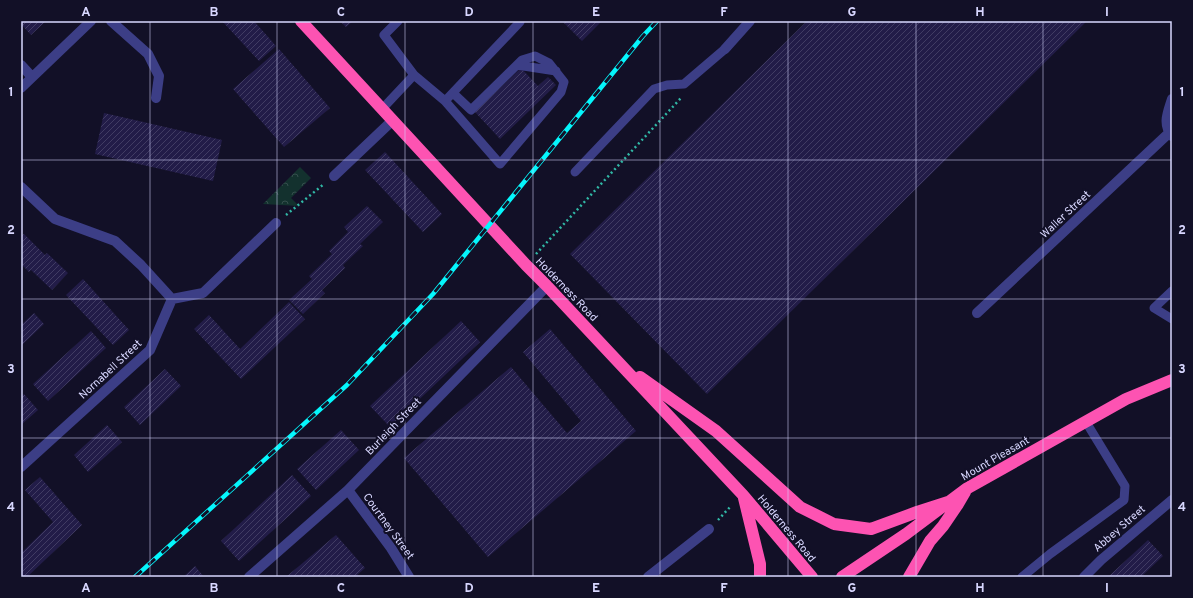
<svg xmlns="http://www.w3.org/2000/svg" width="1193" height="598" viewBox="0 0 1193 598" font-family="Overpass,sans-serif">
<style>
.park{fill:url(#park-crowns)}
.building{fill:url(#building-hatch)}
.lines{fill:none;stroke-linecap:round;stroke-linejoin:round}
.path{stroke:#31b8a6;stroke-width:2.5;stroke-dasharray:2 3;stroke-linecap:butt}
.lane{stroke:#3c3e86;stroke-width:9}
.street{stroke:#3c3e86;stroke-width:10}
.highway{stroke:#fd53b2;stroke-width:12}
.rail-casing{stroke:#05f6fc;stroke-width:4.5}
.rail{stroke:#121027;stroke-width:3;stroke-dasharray:9;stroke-linecap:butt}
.grid{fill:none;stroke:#d8d7ff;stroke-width:1;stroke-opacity:0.55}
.labels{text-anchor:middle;stroke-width:4;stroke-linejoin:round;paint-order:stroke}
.street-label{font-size:11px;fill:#d8d7ff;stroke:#121027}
.neatline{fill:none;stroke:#d8d7ff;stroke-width:1.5}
.grid-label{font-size:13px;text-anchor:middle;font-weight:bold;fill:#d8d7ff}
</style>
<defs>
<pattern id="park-crowns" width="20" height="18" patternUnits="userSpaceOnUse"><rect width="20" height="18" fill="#13312e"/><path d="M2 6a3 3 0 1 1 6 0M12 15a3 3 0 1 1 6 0" fill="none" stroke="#354e4d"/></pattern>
<pattern id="building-hatch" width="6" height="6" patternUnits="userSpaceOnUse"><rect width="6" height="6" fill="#221c48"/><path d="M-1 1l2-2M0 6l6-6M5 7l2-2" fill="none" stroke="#413c63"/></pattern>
</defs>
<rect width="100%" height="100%" fill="#121027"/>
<path class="park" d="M300 167 311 178 291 198 299 206 263 204Z"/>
<path class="building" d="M22 21H46L31 35 21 24Z
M222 21H254L276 46 259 61Z
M340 21H353L346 27Z
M562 21H602L582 41Z
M807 21H1087L707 394 570 254Z
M279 49 330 108 284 147 233 89Z
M521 68 538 86 548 77 556 85 500 139 475 112Z
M104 113 222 140 213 181 95 154Z
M385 152 442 214 423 232 365 170Z
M367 206 383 222 360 244 363 246 343 265 345 268 322 290 325 293 303 314 289 300 312 279 309 276 332 254 329 251 348 232 344 227Z
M24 234 45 255 47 253 68 273 52 290 31 270 29 272 21 264V236Z
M83 279 129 330 113 345 66 295Z
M289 302 305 319 241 379 194 329 209 315 240 349Z
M34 313 44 324 21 346V325Z
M461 321 480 342 390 427 370 406Z
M550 329 636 431 488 557 404 458 511 367 567 433 581 421 523 352Z
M91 331 106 348 48 401 33 384Z
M165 369 181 386 140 425 124 407Z
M24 394 38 410 21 425V397Z
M107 425 122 442 88 472 74 455Z
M341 430 359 450 316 490 297 469Z
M292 475 311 496 239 561 221 541Z
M40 477 82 525 27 577H21V553L53 522 25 490Z
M336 535 365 568 355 577H286Z
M1148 540 1163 556 1141 577H1108Z
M195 566 204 577H183Z"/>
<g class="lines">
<path class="path" d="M286 215 324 184
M536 254 681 98
M718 520 731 506"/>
<path class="lane" d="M398 21 384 35 414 75 445 101 520 22 519 21
M517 65 556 71
M445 101 500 164 561 92 564 82 549 63 535 56 522 60 471 110 453 93
M383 108 414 75
M575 172 654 89 667 85 684 84 725 49
M1172 291 1154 308 1172 319
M1022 577 1050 554 1124 500 1125 486 1086 422"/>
<path class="street" d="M111 21 148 54 159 76 156 98
M725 49 750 21
M21 65 32 77
M21 88 91 21
M1172 99C1168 112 1162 124 1172 136
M334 176 393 120
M21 187 55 219 115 241 141 265 172 299
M977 313 1169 133
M21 467 150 350 172 299 203 293 276 223
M348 490 391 548 409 577
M249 577 348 490 547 286
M648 577 709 529
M1084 577 1101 560 1172 500"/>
<path class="highway" d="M301 21 526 265 547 286 743 495 812 577
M640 377 716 431 800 507 834 524 871 529 917 512 948 502
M744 498 760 564V577
M842 577 906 534 966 489 1126 399 1172 380
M909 577 930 541 943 526 958 504 965 492"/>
<defs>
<path id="rail" d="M135 577 347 385 433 294 643 36 657 21"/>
</defs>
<use href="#rail" class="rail-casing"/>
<use href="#rail" class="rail"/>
</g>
<path class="grid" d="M150 21V577M277 21V577M405 21V577M533 21V577M660 21V577M788 21V577M916 21V577M1043 21V577M21 160H1172M21 299H1172M21 438H1172"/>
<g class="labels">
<g class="street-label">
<text transform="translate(1065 214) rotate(-43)" y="4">Waller Street</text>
<text transform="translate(567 289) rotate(46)" y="4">Holderness Road</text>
<text transform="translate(110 369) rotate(-43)" y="4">Nornabell Street</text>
<text transform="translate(393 426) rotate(-46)" y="4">Burleigh Street</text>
<text transform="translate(995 458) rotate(-30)" y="4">Mount Pleasant</text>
<text transform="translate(389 526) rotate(54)" y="4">Courtney Street</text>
<text transform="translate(787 528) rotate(50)" y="4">Holderness Road</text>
<text transform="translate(1119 528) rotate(-41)" y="4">Abbey Street</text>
</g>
</g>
<rect width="1193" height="598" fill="none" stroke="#121027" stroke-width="44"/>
<rect x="22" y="22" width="1149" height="554" class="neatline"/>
<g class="grid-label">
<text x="86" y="16">A</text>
<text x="214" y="16">B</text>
<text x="341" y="16">C</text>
<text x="469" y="16">D</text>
<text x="596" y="16">E</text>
<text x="724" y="16">F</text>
<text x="852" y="16">G</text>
<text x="980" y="16">H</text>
<text x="1107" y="16">I</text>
<text x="11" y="96">1</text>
<text x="1182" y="96">1</text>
<text x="11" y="234">2</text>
<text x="1182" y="234">2</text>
<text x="11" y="373">3</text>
<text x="1182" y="373">3</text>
<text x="11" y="511">4</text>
<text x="1182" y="511">4</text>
<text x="86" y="592">A</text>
<text x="214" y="592">B</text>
<text x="341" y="592">C</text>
<text x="469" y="592">D</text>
<text x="596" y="592">E</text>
<text x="724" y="592">F</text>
<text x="852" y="592">G</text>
<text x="980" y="592">H</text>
<text x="1107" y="592">I</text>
</g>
</svg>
